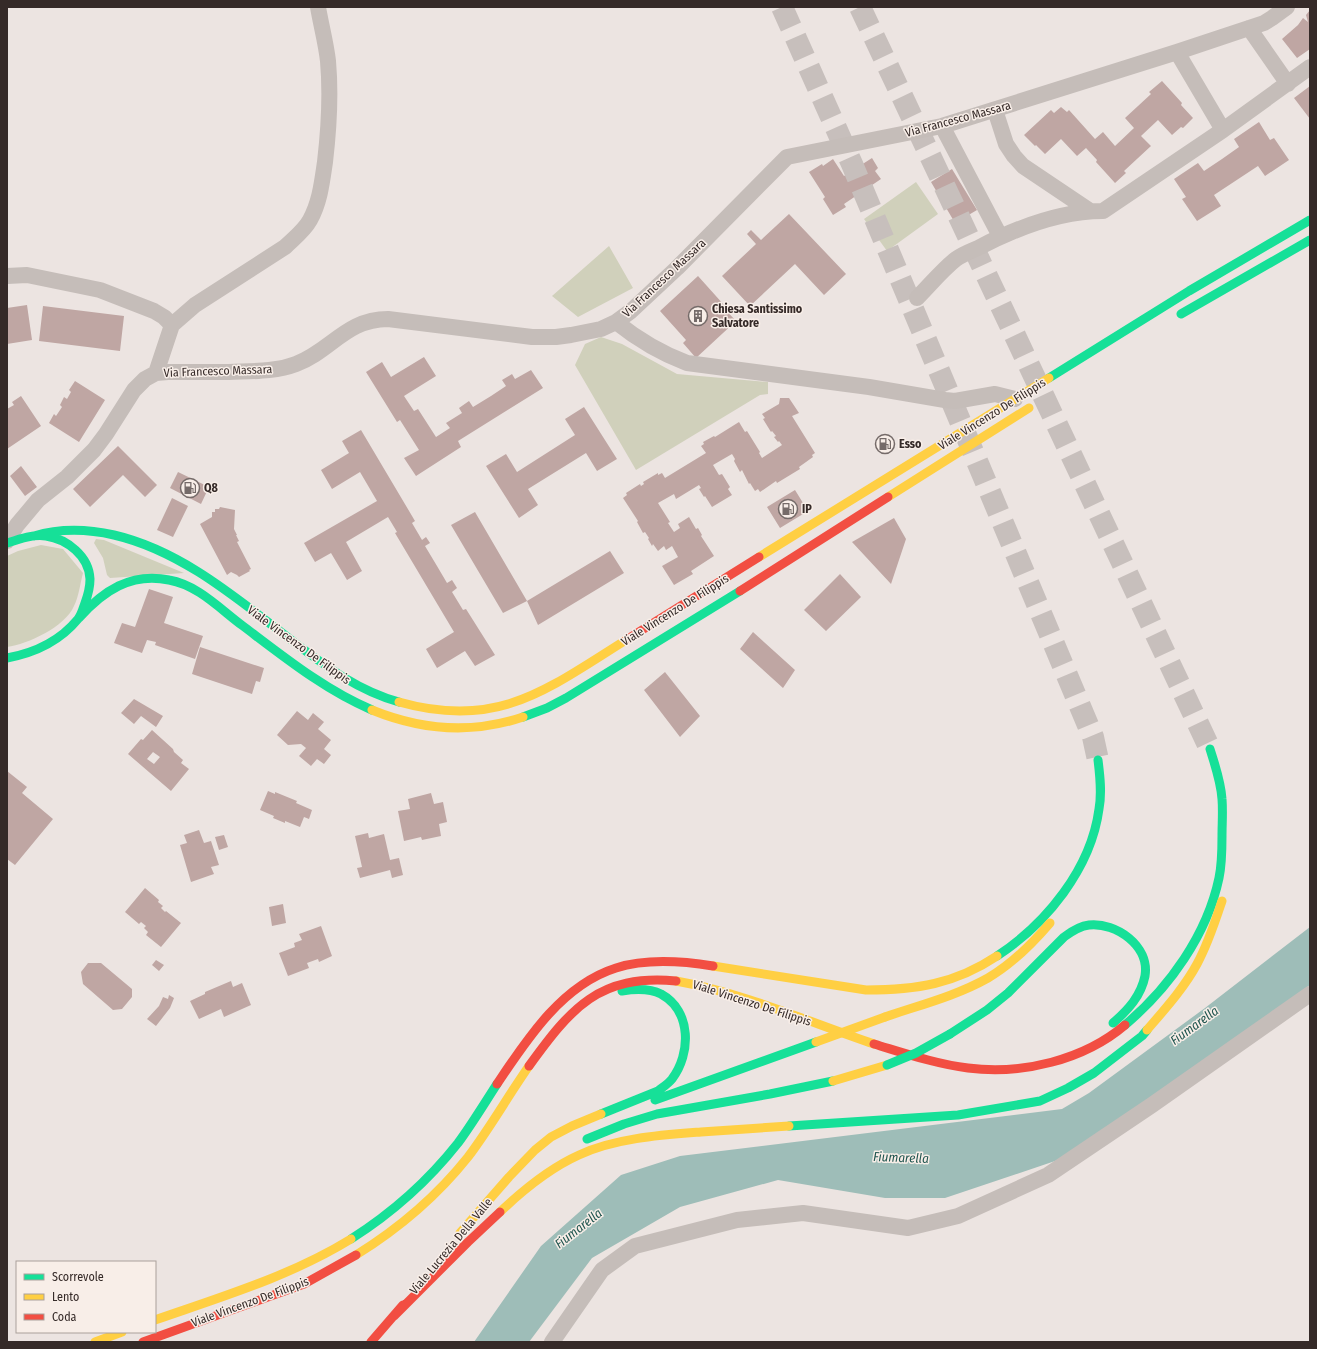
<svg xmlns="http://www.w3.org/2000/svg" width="1317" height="1349" viewBox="0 0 1317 1349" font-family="'Fira Sans Condensed',sans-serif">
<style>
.green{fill:#d0d0bb}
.water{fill:#9ebdb8}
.building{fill:#bfa6a3;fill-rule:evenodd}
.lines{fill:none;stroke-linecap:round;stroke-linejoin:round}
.highway-tunnel{stroke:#c7bfbc;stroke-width:22;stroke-dasharray:22 11;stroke-linecap:butt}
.street{stroke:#c5bdb9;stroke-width:16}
.fast{stroke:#16e098;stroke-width:9}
.slow{stroke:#ffcf43;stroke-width:9}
.jam{stroke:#f24e42;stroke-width:9}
.fast-bridge{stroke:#16e098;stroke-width:9}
.slow-bridge{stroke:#ffcf43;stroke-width:9}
.labels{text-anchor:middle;stroke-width:3;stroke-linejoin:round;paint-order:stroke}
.street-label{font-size:12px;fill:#352a28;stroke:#f8eee8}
.poi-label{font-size:12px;font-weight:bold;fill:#352a28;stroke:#f8eee8;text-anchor:start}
.water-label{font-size:13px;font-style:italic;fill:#20554f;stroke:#f8eee8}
</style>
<rect width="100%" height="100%" fill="#ece4e1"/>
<path class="green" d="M916 182 938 214 887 251 864 219Z
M609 246 633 288 578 317 552 296Z
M601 337 622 344 677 374 768 382V394L760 395 636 470 575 365 585 344Z
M96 539 104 540 184 573 110 578 107 575 103 558 94 543Z
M41 545 63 549 83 573C80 584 79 596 74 606 65 627 28 644 7 647V556L18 551Z"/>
<path class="water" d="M1310 927V985L1150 1101 1061 1159 945 1198H885L778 1180 680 1207 592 1258 529 1342H474L541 1246 621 1175 680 1156 1062 1109 1089 1093 1205 1008Z"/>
<path class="building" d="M1310 10V49L1297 58 1282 39 1298 25 1303 18 1308 22 1306 15Z
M1162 81 1182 103 1181 105 1193 118 1183 128 1181 127 1172 135 1158 120 1141 136 1151 146 1124 171 1126 173 1115 183 1096 162 1097 160 1086 148 1077 156 1061 139 1045 154 1036 145 1035 146 1024 135 1051 110 1054 113 1061 107 1067 112 1069 110 1095 139 1103 132 1115 146 1134 128 1125 118 1151 94 1149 92Z
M1310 86V119L1294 98Z
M1259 122 1270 140 1274 138 1289 160 1265 176 1258 166 1214 195 1221 206 1197 221 1182 199 1186 197 1174 179 1198 163 1204 171 1222 159 1239 147 1234 139Z
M872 158 878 168 875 171 881 179 844 204 846 207 833 215 823 199 825 197 809 172 822 164 823 166 833 159 844 176Z
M952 169 977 210 955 223 931 182Z
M789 214 846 274 824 295 795 264 750 306 722 276 756 244 747 234 751 230 761 240Z
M698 276 724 305 722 306 736 321 696 358 683 343 686 340 660 311Z
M27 305 32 340 7 344V308Z
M43 306 124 316 120 351 39 341Z
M424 357 436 376 404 396 414 411 418 409 436 437 450 428 446 423 462 413 459 408 469 401 473 407 491 396 506 386 502 380 512 374 515 379 531 370 543 388 458 441 461 447 416 476 404 458 419 450 400 420 397 422 366 372 382 362 391 377Z
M75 381 105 400 79 442 49 423 54 414 56 416 62 407 60 405 64 397 67 399 71 392 69 390Z
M21 396 41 426 7 449V409L14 405 12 402Z
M780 398H789L799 413 792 416 815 453 812 455 813 457 799 467 800 469 777 483 776 481 760 492 758 489 755 491 750 483 749 484 742 470 740 472 734 461 735 459 732 454 713 465 719 475 722 474 730 487 728 489 732 495 712 507 705 496 704 497 699 489 701 488 699 485 676 499 674 494 658 503 670 522 668 523 674 532 680 528 678 524 689 517 696 529 698 528 702 535 701 536 714 556 691 571 693 574 674 585 662 566 678 557 672 546 666 550 664 546 658 551 653 544 652 546 648 539 649 538 645 532 643 533 637 522 638 521 623 498 627 495 626 493 640 484 641 486 644 484 643 482 658 473V475L662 473 665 478 706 453 701 446 704 444 703 442 714 436 715 437 739 422 745 432 747 431 760 452 759 453 762 458 782 445 779 441 778 442 774 437 776 436 772 431 771 432 763 419 765 418 762 414 779 404Z
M584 407 617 459 597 471 586 453 528 489 538 505 519 518 486 466 506 454 517 472 575 435 565 419Z
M361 430 415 521 412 523 422 540 426 537 430 543 425 546 437 566 447 583 452 580 457 588 452 592 463 610 466 609 495 655 475 666 465 651 437 668 426 649 454 632 395 533 397 532 388 517 346 542 362 571 347 580 331 553 315 562 304 543 377 501 360 472 332 489 321 470 349 453 342 441Z
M118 446 157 485 145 497 123 475 90 507 73 489Z
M21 466 37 487 25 496 10 476Z
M178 472 209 487 201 504 170 488Z
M795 490 808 511 780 528 767 507Z
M172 498 188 506 173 537 157 530Z
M220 507 235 510 234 529 237 535H236L239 541 237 542 251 569 249 570 250 571 239 577 237 575 231 572 227 575 200 524 212 517V512H215V509H219Z
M475 512 527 601 503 613 451 525Z
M894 518 906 539 891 584 852 542Z
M610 551 624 573 538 625 527 601Z
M840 574 861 597 826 631 804 610Z
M149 589 173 597 164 623 203 636 195 659 155 645 156 642 147 640 142 653 114 643 122 623 135 627Z
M753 632 795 670 783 688 740 649Z
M200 647 264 668 260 682 256 681 252 694 192 674Z
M665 672 700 716 680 737 644 690Z
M134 699 163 716 156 727 141 716 134 724 121 713Z
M297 711 308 720 313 713 324 722 318 729 331 740 324 749 331 755 324 764 317 759 311 766 299 756 306 748 301 744 288 745 277 735Z
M152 730 173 749 174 752 183 760 181 763 189 769 171 791 128 754 141 739 143 740ZM153 752 160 757 154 764 147 759Z
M7 771 27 787 22 793 53 819 15 865 7 859Z
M268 791 275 794V792L297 801 296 803 312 810 309 819 304 817 300 827 285 821V823L273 818 274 816 260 810Z
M431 793 434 804 443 802 447 822 439 824 441 836 422 840 421 837 404 841 398 811 410 809 408 799Z
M199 830 204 843 211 841 219 865 211 867 214 874 191 882 180 845 187 843 184 835Z
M368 833 369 838 384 834 390 860 399 858 403 875 392 878 390 870 360 878 357 868 362 867 355 836Z
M224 835 228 847 219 850 215 837Z
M145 888 159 900 158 902 163 906 161 908 165 912 166 911 181 923 161 947 146 935 148 932 144 928 146 926 141 922 139 924 125 912Z
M283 904 286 923 272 926 269 907Z
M321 926 332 956 319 962 318 959 307 963 309 968 288 976 279 953 295 947 294 943 302 940 299 934Z
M156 960 164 965 159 971 152 965Z
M88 963H101L132 989V997L122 1009 113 1010 83 984 81 972Z
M231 981 233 987 242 983 251 1005 224 1017 221 1009 199 1019 190 1001 205 994V992Z
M169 995 174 998 170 1008 156 1026 147 1019 159 1006 163 997 168 999Z"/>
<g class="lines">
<path class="highway-tunnel" d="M782 7 852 164 1093 737 1098 760
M860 7 1210 749"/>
<path class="street" d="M1249 28 1288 84
M1177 52 1223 130
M995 110 1006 144 1014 156 1023 166 1090 211
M942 126 1000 236
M7 276 27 275 100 290 154 311 164 317 172 325
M917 298C930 285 942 270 956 259 963 254 971 251 978 248 1016 228 1059 211 1103 211L1223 130 1310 67
M616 322C636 338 663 354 687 363L869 387 945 400 955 401 995 394 1015 399
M156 373 172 325 195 305 285 247C293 239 304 231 310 220 320 202 322 182 325 162 329 128 331 95 328 61 326 43 321 25 318 7
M7 541 17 525 38 500 67 477 94 450 106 434 134 390 145 379 156 373 168 372C188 372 209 372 229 372 251 371 275 372 296 364 331 351 346 319 388 319L532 337H556L571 335 601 329 616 322 631 311 677 268 787 157 942 126 1177 52 1264 23 1272 18 1287 7
M552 1342 602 1270 635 1246 737 1220 803 1213 908 1228 958 1216 1048 1175 1152 1105 1310 994"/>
<path class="fast" d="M1181 314 1310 240
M1049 378 1189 291 1310 220
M34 536C61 528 87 529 114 535 183 551 240 601 295 643 328 668 359 691 399 702
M7 543C19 539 33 534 46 536 67 539 89 556 90 579 90 587 88 595 85 603 83 608 82 614 78 619 60 641 34 653 7 658
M79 618C103 591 131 572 169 580 198 585 220 609 243 626 284 657 325 690 372 710
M523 717 547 708 566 698 740 591
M997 956C1046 924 1091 869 1099 809 1102 793 1100 776 1098 760
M1125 1025C1169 988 1207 935 1219 878 1222 864 1222 850 1222 836 1222 824 1223 811 1222 799 1221 782 1215 765 1210 749
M950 1034 987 1010 1008 993 1064 937C1072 931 1080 926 1089 925 1116 922 1150 946 1145 976 1141 996 1128 1010 1113 1023
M655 1100 816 1042
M601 1114 658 1091C663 1087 668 1084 672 1079 691 1054 692 1011 661 994 649 988 635 989 622 991
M789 1126 958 1115 1040 1101 1068 1088 1094 1073 1142 1036 1147 1030
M587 1139 624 1124 657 1114 770 1094 833 1081
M351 1239C392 1213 428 1181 458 1143 472 1124 484 1104 497 1084"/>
<path class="slow" d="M888 497 1029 408
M759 557 1049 378
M399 702C498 730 546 690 626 640
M372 710C421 730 473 734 523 717
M713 966 866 990C916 990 955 984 997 956
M676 981C744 993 809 1022 874 1044
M885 1017C920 1005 956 996 988 978 1012 964 1032 944 1050 923
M1147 1030C1165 1009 1184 988 1197 964 1208 944 1215 922 1222 901
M833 1081 887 1065
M500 1212C523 1190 550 1168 579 1155 615 1138 662 1135 701 1132 731 1130 760 1128 789 1126
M460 1233 509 1177 535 1150 551 1137 572 1126 601 1114
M356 1255C398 1229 437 1196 468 1157 490 1128 508 1096 529 1066
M155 1320C221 1297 291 1276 351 1239
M95 1342 122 1332"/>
<path class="jam" d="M740 591 888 497
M626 640 759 557
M874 1044C904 1053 936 1064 968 1068 1022 1075 1084 1060 1125 1025
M529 1066C571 1008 599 974 676 981
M497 1084C527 1039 562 985 616 968 647 958 682 961 713 966
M394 1316 468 1242 500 1212
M143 1342 304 1284 356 1255
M371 1342 403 1305"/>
<path class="fast-bridge" d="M887 1065 916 1053 950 1034"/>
<path class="slow-bridge" d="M816 1042 885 1017"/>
</g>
<defs>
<symbol id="building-ring" viewBox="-11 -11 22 22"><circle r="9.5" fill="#f8eee8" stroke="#756b69" stroke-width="1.5"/><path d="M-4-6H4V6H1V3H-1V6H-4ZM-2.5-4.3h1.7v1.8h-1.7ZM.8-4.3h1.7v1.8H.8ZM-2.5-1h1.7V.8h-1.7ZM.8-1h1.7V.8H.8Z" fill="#756b69"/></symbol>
<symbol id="fuel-ring" viewBox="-11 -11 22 22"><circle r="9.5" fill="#f8eee8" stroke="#756b69" stroke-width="1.5"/><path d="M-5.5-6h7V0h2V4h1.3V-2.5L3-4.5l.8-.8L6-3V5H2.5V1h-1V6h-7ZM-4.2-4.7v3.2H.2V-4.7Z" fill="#756b69"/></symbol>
</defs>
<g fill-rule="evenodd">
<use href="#building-ring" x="687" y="305" width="22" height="22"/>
<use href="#fuel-ring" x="874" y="433" width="22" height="22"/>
<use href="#fuel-ring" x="179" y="477" width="22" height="22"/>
<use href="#fuel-ring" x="777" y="498" width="22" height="22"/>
</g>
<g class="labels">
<g class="street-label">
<text transform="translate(958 119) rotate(-15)" y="4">Via Francesco Massara</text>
<text transform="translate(664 278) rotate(-43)" y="4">Via Francesco Massara</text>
<text transform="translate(218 371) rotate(-2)" y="4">Via Francesco Massara</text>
<text transform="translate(992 414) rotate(-32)" y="4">Viale Vincenzo De Filippis</text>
<text transform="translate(675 610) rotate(-32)" y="4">Viale Vincenzo De Filippis</text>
<text transform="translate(299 645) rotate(36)" y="4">Viale Vincenzo De Filippis</text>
<text transform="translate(752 1003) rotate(18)" y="4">Viale Vincenzo De Filippis</text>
<text transform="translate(451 1246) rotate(-50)" y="4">Viale Lucrezia Della Valle</text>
<text transform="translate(250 1302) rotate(-20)" y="4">Viale Vincenzo De Filippis</text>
</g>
<g class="poi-label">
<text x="712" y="313">Chiesa Santissimo<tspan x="712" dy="14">Salvatore</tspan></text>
<text x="899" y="448">Esso</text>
<text x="204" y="492">Q8</text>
<text x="802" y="513">IP</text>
</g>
<g class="water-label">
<text transform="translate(1194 1025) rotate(-36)" y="5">Fiumarella</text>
<text transform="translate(901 1157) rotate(2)" y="5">Fiumarella</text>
<text transform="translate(578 1228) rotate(-38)" y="5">Fiumarella</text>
</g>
</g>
<rect width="1317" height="1349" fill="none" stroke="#352a28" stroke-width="16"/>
<rect x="16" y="1261" width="140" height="72" fill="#f8eee8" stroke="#aaa09b"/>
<rect x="24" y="1274" width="20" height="6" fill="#16e098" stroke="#aaa09b"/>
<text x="52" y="1281" font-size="12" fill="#352a28">Scorrevole</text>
<rect x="24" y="1294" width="20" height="6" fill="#ffcf43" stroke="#aaa09b"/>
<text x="52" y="1301" font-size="12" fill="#352a28">Lento</text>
<rect x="24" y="1314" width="20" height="6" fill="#f24e42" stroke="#aaa09b"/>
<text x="52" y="1321" font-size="12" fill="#352a28">Coda</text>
</svg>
